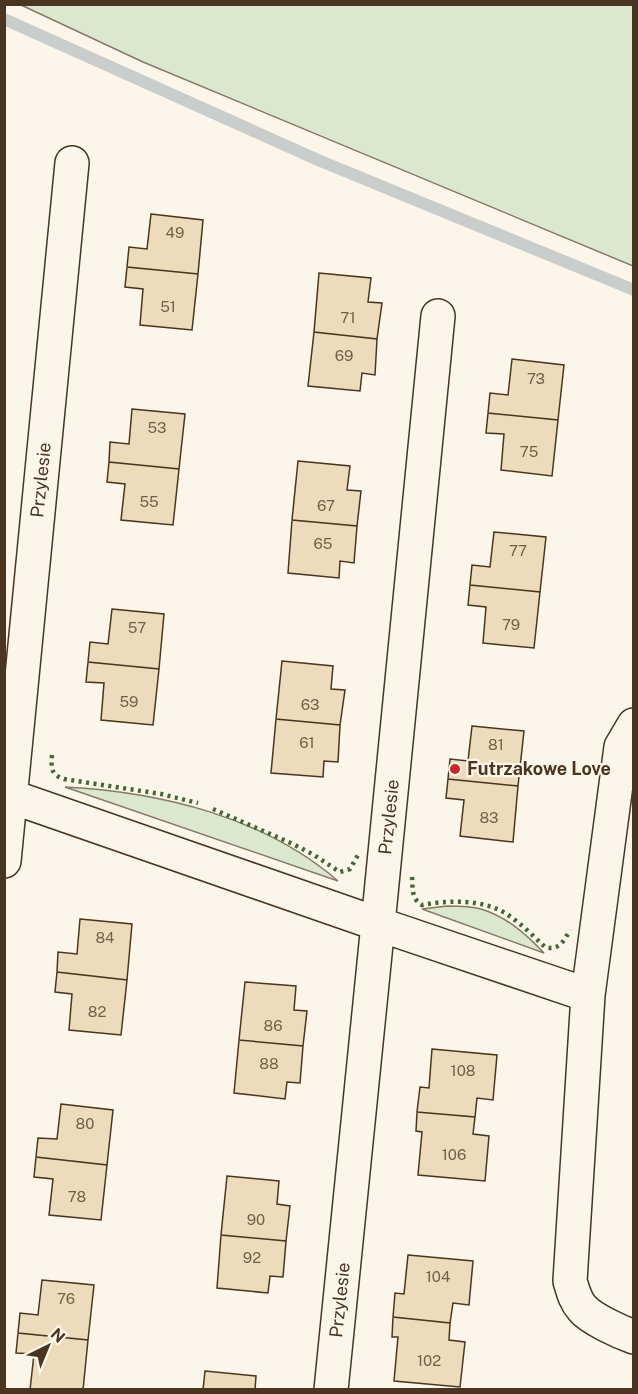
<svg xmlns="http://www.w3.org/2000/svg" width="638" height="1394" viewBox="0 0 638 1394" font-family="'Public Sans',sans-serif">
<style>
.green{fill:#dce7d0;stroke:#887966;stroke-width:1.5}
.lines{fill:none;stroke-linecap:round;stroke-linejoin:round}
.stream{stroke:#c9cecd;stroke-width:12}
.building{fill:#ecdcbc;stroke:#4a3520;stroke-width:1.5}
.minor-casing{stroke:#4a3520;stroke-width:36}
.minor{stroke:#fbf6e9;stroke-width:33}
.hedge{stroke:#436837;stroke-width:4.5;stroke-dasharray:3 4.5;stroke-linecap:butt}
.poi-dot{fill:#c62828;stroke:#fbf6e9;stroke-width:2}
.labels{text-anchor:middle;stroke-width:4.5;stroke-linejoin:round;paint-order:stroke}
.number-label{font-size:15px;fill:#725f47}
.street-label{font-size:18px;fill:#4a3520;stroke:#fbf6e9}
.poi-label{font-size:18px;font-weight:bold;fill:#4a3520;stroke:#fbf6e9;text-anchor:start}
</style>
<rect width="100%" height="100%" fill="#fbf6e9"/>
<path class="green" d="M21 5H633V266L143 62Z
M65 787C161 792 264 817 338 881Z
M447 906C458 906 471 906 481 909 507 917 526 934 544 953L422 909Z"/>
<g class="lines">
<path class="stream" d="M4 19 318 160 634 290"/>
</g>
<path class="building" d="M151 214 203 220 198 274 127 267 129 247 147 249Z
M127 267 198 274 192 330 140 325 143 289 125 287Z
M319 273 371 278 368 302 382 303 377 339 314 332Z
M314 332 377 339 375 375 362 373 360 391 308 386Z
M512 359 564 365 558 420 488 413 490 393 508 395Z
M132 409 185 414 179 469 109 462 110 442 129 444Z
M488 413 558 420 552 476 501 470 504 434 486 433Z
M298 461 350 466 347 490 361 491 357 526 292 520Z
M109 462 179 469 173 525 121 520 125 484 107 482Z
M292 520 357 526 354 563 340 561 339 578 288 573Z
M494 532 546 537 540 592 470 585 472 565 490 567Z
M470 585 540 592 534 648 483 643 486 607 468 605Z
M112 609 164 614 159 669 88 662 90 642 108 644Z
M282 661 333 666 331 689 345 690 340 725 276 719Z
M88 662 159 669 153 725 101 720 104 683 86 682Z
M276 719 340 725 338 762 324 761 323 777 271 773Z
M472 726 524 731 518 786 448 779 450 759 468 761Z
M448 779 518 786 513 842 460 836 464 800 446 798Z
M80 919 132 924 127 980 57 972 58 952 77 954Z
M57 972 127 980 121 1035 69 1030 72 994 55 992Z
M245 982 296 986 294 1010 307 1011 303 1046 239 1040Z
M239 1040 303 1046 300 1083 287 1082 285 1099 234 1093Z
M432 1049 497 1055 493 1100 477 1098 475 1117 417 1112 420 1087 429 1088Z
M61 1104 113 1110 107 1165 36 1157 38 1138 57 1139Z
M417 1112 475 1117 473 1134 489 1136 485 1181 418 1175 422 1132 416 1131Z
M36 1157 107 1165 101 1220 49 1215 53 1179 34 1177Z
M227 1176 279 1181 277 1204 290 1206 286 1241 221 1235Z
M221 1235 286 1241 283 1277 270 1276 268 1293 217 1288Z
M408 1255 473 1261 469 1305 453 1303 450 1323 393 1317 395 1293 404 1294Z
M42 1280 94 1285 88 1340 18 1333 20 1313 38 1315Z
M393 1317 450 1323 449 1340 465 1342 460 1387 394 1381 398 1337H392Z
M18 1333 88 1340 83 1390H30L34 1354 16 1353Z
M205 1371 256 1376 255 1390H203Z"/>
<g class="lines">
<defs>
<path id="minor" d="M4 794 378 924 438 316
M4 861 72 163
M588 995 570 1281C573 1291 575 1300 582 1308 591 1319 620 1332 634 1337
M331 1390 378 924 588 995 621 747 634 725"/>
</defs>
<use href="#minor" class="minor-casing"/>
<use href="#minor" class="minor"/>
<path class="hedge" d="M52 755C51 768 51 775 64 779L161 794 198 803
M213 809 293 844 314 855 340 872 350 869 358 855
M412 877C413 888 411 899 422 905 449 900 481 899 505 913 520 922 533 936 545 947 559 951 564 941 570 930"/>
</g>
<circle class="poi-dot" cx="455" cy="769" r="6"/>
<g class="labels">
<g class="number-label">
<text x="175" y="238">49</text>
<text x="168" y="312">51</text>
<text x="348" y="323">71</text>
<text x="344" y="361">69</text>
<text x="536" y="384">73</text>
<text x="157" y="433">53</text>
<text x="529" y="457">75</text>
<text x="149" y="507">55</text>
<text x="326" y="511">67</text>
<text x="323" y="549">65</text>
<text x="518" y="556">77</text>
<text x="511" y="630">79</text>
<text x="137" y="633">57</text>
<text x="129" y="707">59</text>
<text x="310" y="710">63</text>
<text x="307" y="748">61</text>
<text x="496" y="750">81</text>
<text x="489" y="823">83</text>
<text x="105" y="943">84</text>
<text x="97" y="1017">82</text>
<text x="273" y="1031">86</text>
<text x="269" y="1069">88</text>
<text x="463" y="1076">108</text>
<text x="85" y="1129">80</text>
<text x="454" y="1160">106</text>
<text x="77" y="1202">78</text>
<text x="256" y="1225">90</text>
<text x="252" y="1263">92</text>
<text x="438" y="1282">104</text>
<text x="66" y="1304">76</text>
<text x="429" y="1366">102</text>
</g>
<g class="street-label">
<text transform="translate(41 480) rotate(-84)" y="6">Przylesie</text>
<text transform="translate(389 817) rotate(-84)" y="6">Przylesie</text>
<text transform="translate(340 1300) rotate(-84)" y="6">Przylesie</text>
</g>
<g class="poi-label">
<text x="467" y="775">Futrzakowe Love</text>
</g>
</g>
<rect width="638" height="1394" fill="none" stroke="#4a3520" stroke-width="12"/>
<g transform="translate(48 1346) rotate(43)" stroke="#fbf6e9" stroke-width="4.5" paint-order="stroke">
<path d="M0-4.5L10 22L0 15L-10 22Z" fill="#4a3520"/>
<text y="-9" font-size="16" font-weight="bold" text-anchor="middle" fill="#4a3520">N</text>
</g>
</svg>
